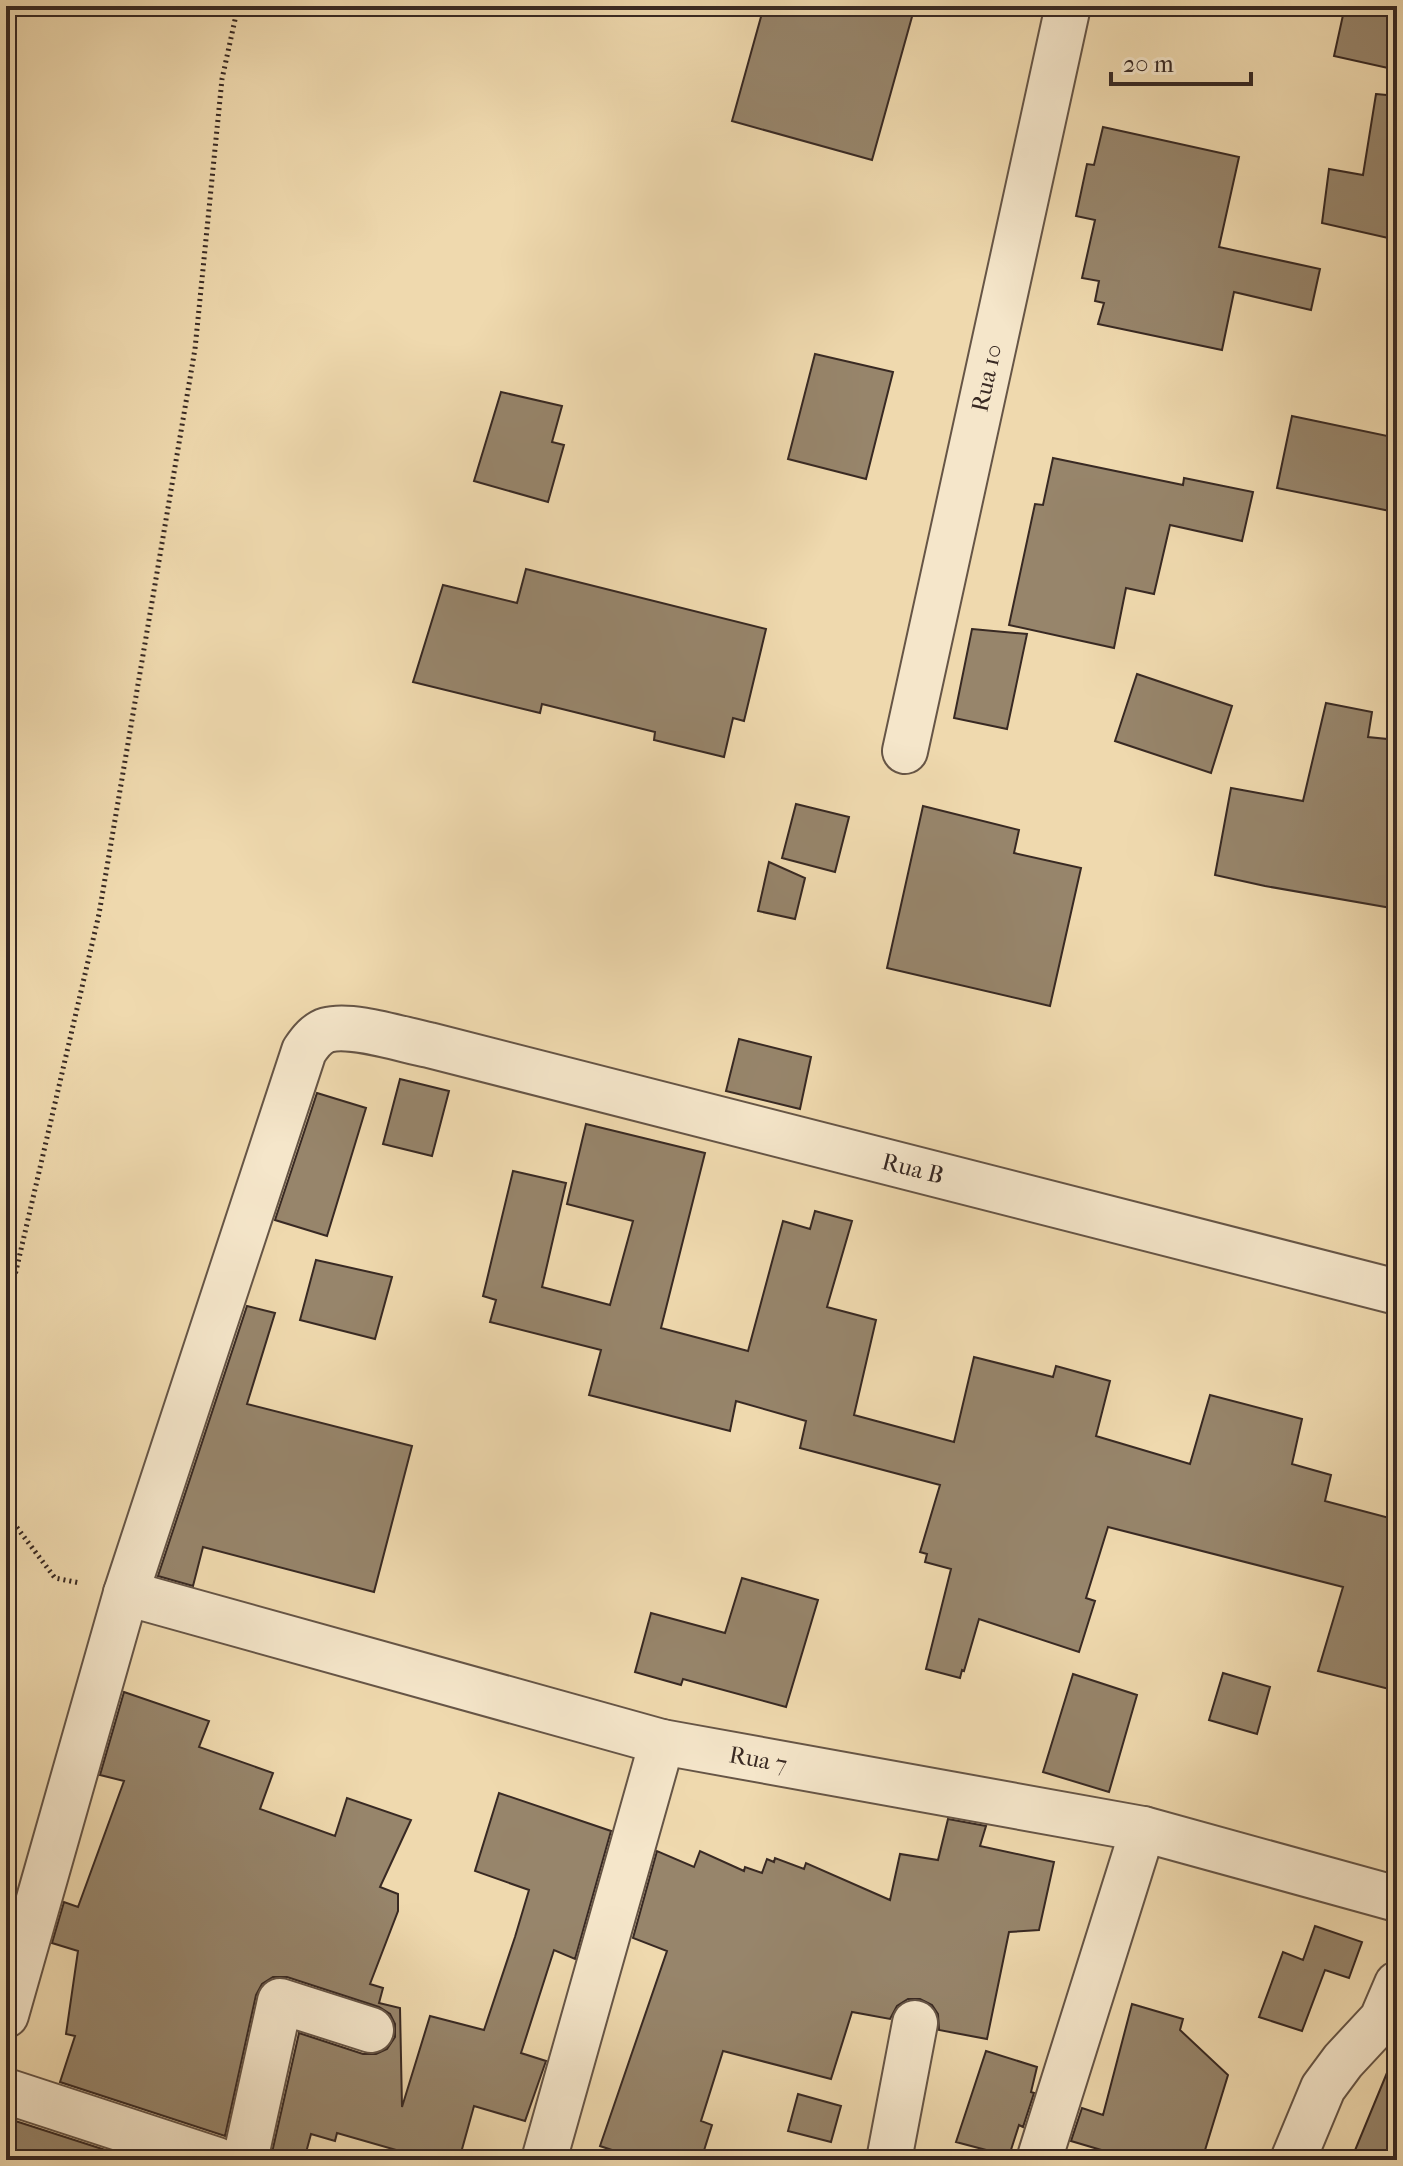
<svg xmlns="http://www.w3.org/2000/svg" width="1403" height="2166" viewBox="0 0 1403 2166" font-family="'IM FELL French Canon',serif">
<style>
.building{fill:#97856b;stroke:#382923;stroke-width:2}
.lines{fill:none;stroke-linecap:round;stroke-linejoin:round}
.minor-casing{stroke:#665546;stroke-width:48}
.path{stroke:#382923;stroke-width:5;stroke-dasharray:2 4;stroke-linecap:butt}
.minor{stroke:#f5e6ca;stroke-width:44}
.labels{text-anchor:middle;stroke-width:6;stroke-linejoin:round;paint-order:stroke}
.street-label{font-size:24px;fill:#382923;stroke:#f5e6ca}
</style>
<rect width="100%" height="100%" fill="#efd9ae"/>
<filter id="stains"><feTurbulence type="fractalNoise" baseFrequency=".0025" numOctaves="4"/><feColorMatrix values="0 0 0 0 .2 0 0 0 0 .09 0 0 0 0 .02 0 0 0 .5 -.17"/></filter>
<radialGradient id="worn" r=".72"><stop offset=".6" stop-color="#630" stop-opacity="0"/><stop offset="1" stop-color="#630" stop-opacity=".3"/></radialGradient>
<path class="building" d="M764 6H915L872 160 732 121Z
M1345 6H1397V70L1334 56Z
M1376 94 1397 96V240L1322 223 1329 169 1363 175Z
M1103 127 1239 157 1219 247 1320 269 1311 310 1234 292 1222 350 1098 324 1104 303 1095 301 1099 281 1082 278 1095 220 1076 216 1087 164 1094 165Z
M815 354 893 372 866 479 788 459Z
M501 392 562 406 552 442 564 445 548 502 474 481Z
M1292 416 1397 438V477L1390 511 1277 488Z
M1053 458 1183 485 1184 478 1253 492 1242 541 1170 525 1154 594 1126 588 1114 648 1009 625 1035 504 1043 505Z
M526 569 766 629 744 721 733 718 724 757 654 740 655 732 542 704 540 713 413 682 443 585 517 603Z
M972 629 1027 634 1007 729 954 718Z
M1137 674 1232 706 1211 773 1115 741Z
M1326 703 1372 712 1368 737 1397 740V909L1265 886 1215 875 1231 788 1303 801Z
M796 804 849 817 835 872 782 858Z
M923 806 1019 830 1014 853 1081 868 1050 1006 887 968Z
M769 862 805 878 795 919 758 911Z
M739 1039 811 1057 800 1109 726 1091Z
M400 1079 449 1091 432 1156 383 1144Z
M317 1093 366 1108 327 1236 275 1220Z
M586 1124 705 1153 661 1328 748 1351 783 1221 810 1229 815 1211 852 1221 827 1307 876 1320 854 1415 954 1442 974 1357 1053 1377 1056 1366 1110 1381 1096 1436 1190 1464 1210 1395 1302 1419 1292 1464 1331 1475 1325 1501 1397 1520V1691L1318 1671 1343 1587 1108 1527 1086 1598 1095 1601 1079 1652 979 1619 964 1671 962 1670 960 1678 926 1669 951 1569 925 1562 927 1554 920 1552 940 1485 800 1448 806 1421 736 1401 730 1431 589 1395 601 1350 490 1322 496 1300 483 1296 513 1171 566 1183 542 1287 610 1305 633 1221 567 1204Z
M316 1260 392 1277 375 1339 300 1320Z
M247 1306 275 1313 247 1404 412 1446 374 1592 203 1547 193 1586 158 1576Z
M742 1578 818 1600 786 1707 683 1679 681 1685 635 1672 651 1613 725 1633Z
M1223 1673 1270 1687 1257 1734 1209 1720Z
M1073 1674 1137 1695 1109 1792 1043 1772Z
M124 1692 209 1721 199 1747 273 1773 260 1809 335 1836 347 1798 411 1820 380 1887 398 1894V1911L370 1984 383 1988 379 2003 400 2008 402 2107 430 2016 484 2030 515 1937 529 1890 475 1871 499 1793 611 1831 575 1959 554 1950 521 2053 546 2061 525 2121 474 2106 459 2160H431L337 2133 335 2141 311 2134 304 2160H281L271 2157 299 2033 363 2054H376L387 2049 395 2037V2024L390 2014 379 2007 287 1977H273L262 1984 256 1995 225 2136 60 2082 75 2036 66 2034 78 1951 52 1943 64 1902 78 1907 124 1781 100 1775Z
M948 1819 986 1826 980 1846 1054 1862 1039 1930 1009 1932 987 2039 939 2030 938 2014 932 2005 920 1999H908L897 2006 890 2019 852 2012 831 2079 723 2051 701 2121 712 2125 701 2160H642L600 2146 667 1951 633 1938 657 1851 694 1867 700 1851 744 1871 745 1867 762 1873 767 1859 774 1862 775 1858 804 1869 806 1863 890 1900 900 1854 938 1860Z
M1315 1926 1362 1942 1349 1978 1325 1970 1302 2031 1259 2017 1283 1952 1303 1960Z
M1132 2004 1183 2019 1180 2030 1228 2075 1202 2160H1135L1071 2141 1082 2108 1103 2115Z
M986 2051 1037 2067 1031 2092 1034 2093 1023 2127 1019 2125 1009 2156 956 2142Z
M1396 2051 1397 2160H1351Z
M798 2094 841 2106 831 2142 788 2131Z
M6 2118 124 2156V2160H6Z"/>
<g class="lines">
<defs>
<g id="minor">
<path id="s1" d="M905 751 1068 6"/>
<path id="s2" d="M126 1593 662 1742 1143 1829 1397 1899"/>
<path id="s3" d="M6 2015 126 1593 304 1051C310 1042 317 1033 327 1030 352 1023 403 1040 429 1045L1397 1292"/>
<path d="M6 2091 217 2160"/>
<path d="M245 2160 280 2001 371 2030"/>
<path d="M544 2160 662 1742"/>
<path d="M889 2160 915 2023"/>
<path d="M1039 2160 1143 1829"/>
<path d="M1293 2160 1323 2088 1343 2061 1382 2019 1397 1984"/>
</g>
</defs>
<use href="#minor" class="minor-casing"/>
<path class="path" d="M6 1314 99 914 195 349 222 79 238 6
M6 1513 55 1578 80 1583"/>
<use href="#minor" class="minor"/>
</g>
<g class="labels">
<g class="street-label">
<text dy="8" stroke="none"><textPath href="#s1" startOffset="382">Rua 10</textPath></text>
<text dy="8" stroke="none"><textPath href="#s3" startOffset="1644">Rua B</textPath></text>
<text dy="8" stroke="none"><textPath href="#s2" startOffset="654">Rua 7</textPath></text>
</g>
</g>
<rect width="1403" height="2166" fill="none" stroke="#efd9ae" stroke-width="32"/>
<rect x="8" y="8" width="1387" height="2150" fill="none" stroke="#382923" stroke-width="4"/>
<rect x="16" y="16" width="1371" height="2134" fill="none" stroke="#382923" stroke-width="2"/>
<path d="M1111 72v12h140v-12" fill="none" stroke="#382923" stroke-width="4"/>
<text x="1123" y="72" font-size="24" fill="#382923" stroke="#f5e6ca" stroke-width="6" paint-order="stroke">20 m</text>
<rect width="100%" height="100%" filter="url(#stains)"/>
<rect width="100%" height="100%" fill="url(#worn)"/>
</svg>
